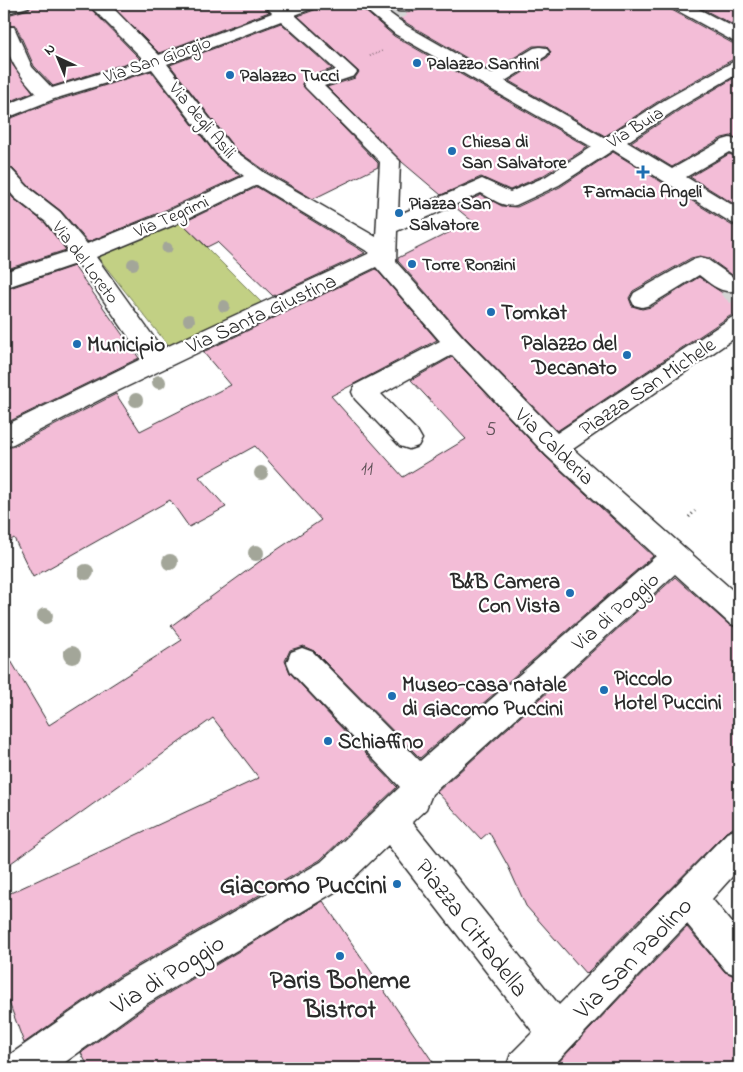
<svg xmlns="http://www.w3.org/2000/svg" width="743" height="1072" viewBox="0 0 743 1072" font-family="'Indie Flower',sans-serif">
<style>
.green{fill:#c2d084;stroke:#767e58}
.building{fill:#f3bdd7;stroke:#2b2b2b}
.lines{fill:none;stroke-linecap:round;stroke-linejoin:round}
.minor-tunnel-far1{stroke:#d5d5d5;stroke-width:19;stroke-dasharray:19 9;stroke-linecap:butt}
.minor-tunnel{stroke:#d5d5d5;stroke-width:25;stroke-dasharray:25 12;stroke-linecap:butt}
.minor-casing{stroke:#2b2b2b;stroke-width:3}
.path-far1{stroke:#2b2b2b;stroke-width:2;stroke-dasharray:0.5 2.5;stroke-linecap:butt}
.path{stroke:#2b2b2b;stroke-width:3;stroke-dasharray:1 3;stroke-linecap:butt}
.minor{fill:#fff;fill-rule:evenodd}
.tree{fill:#a3a699}
.poi-dot{fill:#1f6fb2;stroke:#fff;stroke-width:2}
.labels{text-anchor:middle;stroke-width:4.5;stroke-linejoin:round;paint-order:stroke}
.far-street-label{font-size:18px;fill:#2b2b2b;stroke:#fff}
.far-poi-label{font-size:18px;font-weight:bold;fill:#2b2b2b;stroke:#fff;text-anchor:start}
.number-label{font-size:19px;fill:#5d5056}
.poi-label{font-size:21px;font-weight:bold;fill:#2b2b2b;stroke:#fff;text-anchor:start}
.street-label{font-size:21px;fill:#2b2b2b;stroke:#fff}
.near-poi-label{font-size:25px;font-weight:bold;fill:#2b2b2b;stroke:#fff;text-anchor:end}
.near-street-label{font-size:25px;fill:#2b2b2b;stroke:#fff}
</style>
<rect width="100%" height="100%" fill="#fff"/>
<filter id="ink" filterUnits="userSpaceOnUse"><feTurbulence type="fractalNoise" baseFrequency=".02" numOctaves="2"/><feDisplacementMap in="SourceGraphic" scale="10" xChannelSelector="R" yChannelSelector="G"/><feConvolveMatrix kernelMatrix="1 2 1 2 8 2 1 2 1" color-interpolation-filters="sRGB"/></filter>
<g filter="url(#ink)">
<path class="green" d="M179 220 264 305 171 349 97 256Z"/>
<path class="building" d="M32 4H86L140 59 53 86 34 66 16 26 4 25V16L29 9Z
M110 4H262L269 12 159 53Z
M320 4H357L394 36 588 147 544 175 510 190 481 177 441 195 402 162 327 87 355 78 359 72 298 16 317 9Z
M380 4H396L394 8 396 12 405 13 418 10 424 4H667L670 9 732 43 739 44V59L732 60 665 97 605 136 509 81 548 57 551 52 546 46H533L491 72 408 24Z
M693 4H739V28Z
M281 23 332 69 305 78 302 85 378 163V167L313 199 266 171 236 150 170 65Z
M4 42 12 64 33 92 4 104Z
M151 71 220 160 240 176 161 212 88 242 61 211 30 187 12 168 6 166 4 163V121L55 101Z
M739 75V139L731 136 722 138 672 167 631 142 681 109Z
M613 152 731 225 739 227V280L709 258 700 256 691 258 633 291 629 298 632 306 642 309 651 307 699 277 721 292 732 293 739 289V314L730 316 557 431 464 336 398 261V258L472 221 455 207 481 195 502 206 517 207 560 187Z
M729 154 739 158V207L690 177Z
M257 187 359 249 365 253 273 296 217 242 207 247 182 223Z
M4 188 14 199 45 223 66 250 4 270Z
M74 266 139 358 4 424V290Z
M376 269 437 340 331 396 403 477 466 439 411 380 452 357 545 456 653 556 420 758 314 651 303 646 290 650 285 661 290 673 397 787 320 860 119 976 24 1043 4 989V896L259 778 213 718 4 868V649L49 725 182 640 171 626 259 562 321 520 255 446 199 477 226 507 189 527 170 500 33 577 14 538 4 545V449L14 446 116 394 140 431 231 385 203 352Z
M675 577 728 624 739 629V823L735 827 726 832 586 974 526 906 508 866 489 832 481 839 437 792Z
M323 901 437 1068H89L81 1053 147 1006Z
M687 927 725 972 739 978V1068H553Z"/>
<g class="lines">
<path class="minor-tunnel-far1" d="M386 13 404 7"/>
<path class="minor-tunnel" d="M729 285 739 294"/>
<defs>
<path id="minor" d="M4 4H30L28 7 4 14Z
M88 4H107L112 7 159 55 272 13 264 4H281L286 7 295 4H318L316 7 295 15 357 72 354 76 324 86 400 161 398 215 482 179 510 192 545 177 592 147 395 34 359 4H377L407 26 491 74 534 48 540 47 546 48 549 52 546 56 505 81 605 138 666 99 733 62 739 61V73L680 107 627 142 672 169 723 140 730 138 739 141V156L729 152 686 177 739 209V225L732 223 613 150 559 185 516 205C503 208 493 199 481 193L397 231 396 262 463 337 557 433 731 318 739 316V335L573 449 739 596V627L729 623 675 574 432 794 426 809 412 822 559 1005 727 833 739 828V869L712 899 739 931V976L726 971 687 924 551 1068H506L511 1054 533 1032 388 845 345 886 146 1004 57 1068H6L11 1054 120 978 321 862 400 787 291 672 287 662 291 652 302 648 313 652 420 761 656 556 546 455 452 355 381 394 418 432 422 439 418 446 409 449 400 446 355 399 352 392 355 385 440 341 376 267 103 398 13 444 4 447V426L143 358 78 263 4 288V272L69 251 46 222 15 198 4 185V167L11 169 29 188 60 212 87 244 162 214 244 176 221 159 152 69 54 99 4 119V106L36 93C18 73 4 55 4 27H14L32 67 52 88 144 60ZM281 21 336 70 306 80 303 84 306 88 380 162 376 237 265 173 235 151 167 64ZM257 185 370 253 162 349 96 257 176 224Z
M398 4H422C418 11 406 12 398 11L396 7Z
M669 4H689L739 30V42L733 41 671 7Z
M700 258 708 260 737 280 739 284 737 290C722 295 711 284 699 275L650 305 642 307 634 305 631 299 634 293 692 260Z"/>
</defs>
<use href="#minor" class="minor-casing"/>
<path class="path-far1" d="M370 56 383 51"/>
<path class="path" d="M689 517 695 511"/>
<use href="#minor" class="minor"/>
</g>
<g class="tree">
<circle cx="167" cy="248" r="5.5"/>
<circle cx="133" cy="264" r="6"/>
<circle cx="224" cy="306" r="6"/>
<circle cx="189" cy="320" r="6"/>
<circle cx="159" cy="382" r="7"/>
<circle cx="136" cy="400" r="7"/>
<circle cx="261" cy="473" r="7"/>
<circle cx="256" cy="553" r="8"/>
<circle cx="170" cy="562" r="8"/>
<circle cx="86" cy="572" r="8"/>
<circle cx="45" cy="616" r="8"/>
<circle cx="72" cy="655" r="9"/>
</g>
</g>
<g class="poi-dot">
<circle cx="417" cy="63" r="5"/>
<circle cx="230" cy="75" r="5"/>
<circle cx="452" cy="151" r="5"/>
<path d="M640.5 164.5h5v5h5v5h-5v5h-5v-5h-5v-5h5z"/>
<circle cx="399" cy="213" r="5"/>
<circle cx="412" cy="264" r="5"/>
<circle cx="491" cy="312" r="5"/>
<circle cx="77" cy="344" r="5"/>
<circle cx="627" cy="355" r="5"/>
<circle cx="570" cy="593" r="5"/>
<circle cx="604" cy="690" r="5"/>
<circle cx="392" cy="696" r="5"/>
<circle cx="328" cy="741" r="5"/>
<circle cx="397" cy="884" r="5"/>
<circle cx="340" cy="956" r="5"/>
</g>
<g class="labels">
<g class="far-street-label">
<text transform="translate(157 59) rotate(-19)" y="6">Via San Giorgio</text>
<text transform="translate(203 120) rotate(50)" y="6">Via degli Asili</text>
<text transform="translate(635 127) rotate(-32)" y="6">Via Buia</text>
<text transform="translate(171 216) rotate(-24)" y="6">Via Tegrimi</text>
<text transform="translate(86 262) rotate(53)" y="6">Via del Loreto</text>
</g>
<g class="far-poi-label">
<text x="427" y="69">Palazzo Santini</text>
<text x="240" y="81">Palazzo Tucci</text>
<text x="462" y="147">Chiesa di<tspan x="462" dy="21">San Salvatore</tspan></text>
<text x="643" y="197" text-anchor="middle">Farmacia Angeli</text>
<text x="409" y="209">Piazza San<tspan x="409" dy="21">Salvatore</tspan></text>
<text x="422" y="270">Torre Ronzini</text>
</g>
<g class="number-label">
<text x="491" y="435">5</text>
<text x="367" y="474">11</text>
</g>
<g class="poi-label">
<text x="501" y="319">Tomkat</text>
<text x="617" y="350" text-anchor="end">Palazzo del<tspan x="617" dy="24">Decanato</tspan></text>
<text x="87" y="351">Municipio</text>
<text x="560" y="588" text-anchor="end">B&amp;B Camera<tspan x="560" dy="24">Con Vista</tspan></text>
<text x="614" y="685">Piccolo<tspan x="614" dy="24">Hotel Puccini</tspan></text>
<text x="402" y="691">Museo-casa natale<tspan x="402" dy="24">di Giacomo Puccini</tspan></text>
<text x="338" y="748">Schiaffino</text>
</g>
<g class="street-label">
<text transform="translate(261 313) rotate(-25)" y="7">Via Santa Giustina</text>
<text transform="translate(647 386) rotate(-34)" y="7">Piazza San Michele</text>
<text transform="translate(555 446) rotate(44)" y="7">Via Calderia</text>
<text transform="translate(615 611) rotate(-41)" y="7">Via di Poggio</text>
</g>
<g class="near-poi-label">
<text x="387" y="893">Giacomo Puccini</text>
<text x="340" y="988" text-anchor="middle">Paris Boheme<tspan x="340" dy="29">Bistrot</tspan></text>
</g>
<g class="near-street-label">
<text transform="translate(473 927) rotate(52)" y="9">Piazza Cittadella</text>
<text transform="translate(632 957) rotate(-46)" y="9">Via San Paolino</text>
<text transform="translate(167 973) rotate(-32)" y="9">Via di Poggio</text>
</g>
</g>
<rect width="743" height="1072" fill="none" stroke="#fff" stroke-width="20"/>
<rect x="10" y="10" width="723" height="1052" fill="none" stroke="#2b2b2b" stroke-width="2" filter="url(#ink)"/>
<g transform="translate(58 58) rotate(316)" stroke="#ffffff" stroke-width="4" paint-order="stroke">
<path d="M0-4L9 19L0 12L-9 19Z" fill="#2b2b2b"/>
<text y="-8" font-size="14" font-weight="bold" text-anchor="middle" fill="#2b2b2b">N</text>
</g>
</svg>
